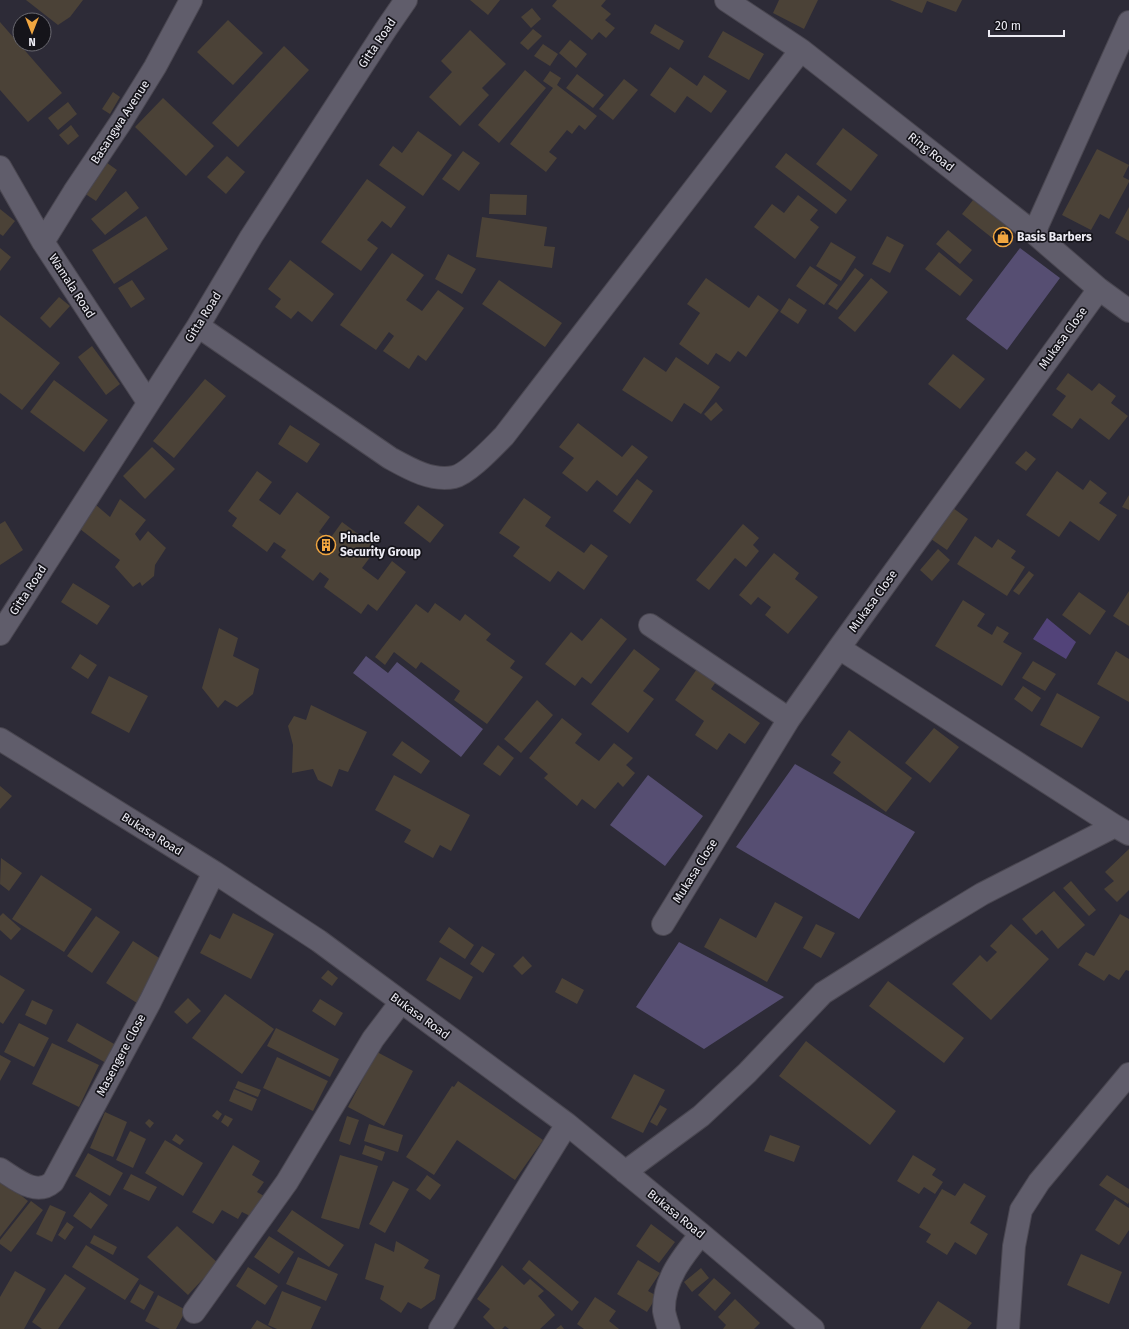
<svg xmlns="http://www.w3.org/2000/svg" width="1129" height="1329" viewBox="0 0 1129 1329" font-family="'Fira Sans',sans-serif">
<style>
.green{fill:#564e72}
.water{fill:#524379}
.building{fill:#4b4237}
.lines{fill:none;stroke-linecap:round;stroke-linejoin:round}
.minor-casing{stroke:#4a4751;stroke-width:24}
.minor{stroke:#605d6b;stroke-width:22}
.labels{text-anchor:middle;stroke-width:3.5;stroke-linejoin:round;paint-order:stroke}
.street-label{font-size:12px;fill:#edecf4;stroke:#15141a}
.poi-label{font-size:12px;font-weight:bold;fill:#edecf4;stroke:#15141a;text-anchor:start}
</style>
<rect width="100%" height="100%" fill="#2d2b37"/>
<path class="green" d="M1020 248 1060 278 1007 350 966 319Z
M366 656 388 673 397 662 483 729 461 757 353 673Z
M795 764 915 832 859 919 736 847Z
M648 775 703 816 665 866 610 825Z
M679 942 784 997 704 1049 636 1007Z"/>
<path class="water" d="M1047 618 1076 642 1066 659 1033 639Z"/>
<path class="building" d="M26 0H83L70 17 58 25Z
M470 0H500L488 15Z
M557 0H606L601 6 611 14 605 20 615 28 606 38 599 32 592 40 552 6Z
M779 0H818L804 29 773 13Z
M890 0H962L956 12 927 1 922 13Z
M532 8 541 19 531 28 521 17Z
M228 20 263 53 233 85 197 52Z
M0 22 62 93 28 122 0 90Z
M655 24 684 41 679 50 650 33Z
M533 29 542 36 528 50 520 43Z
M470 30 506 64 482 88 489 95 460 126 429 97 452 72 441 61Z
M723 31 764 54 749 80 708 57Z
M570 40 587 54 576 68 559 53Z
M543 44 558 54 550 66 534 56Z
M284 46 309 70 238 147 212 123Z
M670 67 697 86 704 75 727 91 711 113 687 96 675 113 650 95Z
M525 70 546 88 499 143 478 125Z
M550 71 561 78 557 85 597 116 585 130 579 125 572 134 567 130 549 152 557 158 546 172 510 144 553 88 543 81Z
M577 74 604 95 593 108 566 88Z
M624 79 638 90 613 120 599 109Z
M113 92 120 97 110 114 102 109Z
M163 98 214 146 186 176 135 127Z
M68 102 77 114 58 130 48 118Z
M71 125 79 136 68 145 59 135Z
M843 128 878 155 851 191 816 164Z
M418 131 452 155 423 196 379 165 393 146 402 153Z
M1097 149 1129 165 1123 177 1129 180V182L1109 219 1100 214 1091 230 1062 215Z
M463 151 480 163 459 191 442 179Z
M786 153 847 200 836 214 775 167Z
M227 156 245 172 226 194 207 177Z
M103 160 117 170 96 201 81 191Z
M367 179 406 207 391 228 382 221 367 240 378 248 361 271 321 242Z
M126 191 139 208 105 235 91 219Z
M490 194 527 195 526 215 489 214Z
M798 195 818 210 810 220 819 227 795 259 754 227 772 204 784 213Z
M973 200 1012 230 1001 245 962 214Z
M1129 207V241L1115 233Z
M0 209 15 221 3 236 0 234Z
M146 216 168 249 114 284 92 250Z
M482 217 547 227 544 246 555 247 552 268 476 257Z
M948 230 972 250 960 264 936 244Z
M887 236 904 245 890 273 872 264Z
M831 242 856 257 841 281 816 266Z
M0 248 11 257 0 271Z
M939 252 973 280 960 296 925 269Z
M392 253 424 275 406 300 422 311 438 290 464 308 426 361 418 355 409 369 383 351 394 336 389 332 376 350 340 325Z
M448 254 476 269 462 294 435 279Z
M290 260 334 294 312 322 298 311 291 319 275 307 281 299 268 289Z
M810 266 838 285 824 305 796 286Z
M855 268 864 275 837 310 828 304Z
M706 278 749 308 758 295 779 310 746 357 738 351 730 362 716 353 708 365 679 344 700 313 687 304Z
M871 278 888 292 855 332 838 318Z
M132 280 145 299 131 308 118 288Z
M499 280 562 323 545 347 482 304Z
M59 297 70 306 50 328 40 318Z
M789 298 807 310 798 324 780 312Z
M0 315 60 363 22 410 0 393Z
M92 346 120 384 106 395 78 357Z
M953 354 985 379 960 409 928 384Z
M644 357 666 372 676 357 720 387 701 414 684 403 672 422 622 390Z
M1068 373 1092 391 1099 383 1116 396 1111 403 1128 416 1109 440 1080 418 1072 429 1052 415 1066 396 1056 389Z
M205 379 226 396 174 458 153 441Z
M54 380 108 420 84 452 30 412Z
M716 402 723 410 711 421 704 414Z
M578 423 622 457 632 445 648 457 617 496 597 480 587 492 562 473 574 458 559 447Z
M290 425 320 444 307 463 278 444Z
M152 447 175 469 145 499 123 476Z
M1026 451 1036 459 1026 471 1015 463Z
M257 471 272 482 259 500 280 515 297 492 330 517 319 532 329 540 342 522 377 548 362 568 378 580 392 561 406 572 377 611 368 604 361 614 324 587 329 579 320 572 313 581 281 557 286 550 274 542 267 552 232 526 237 518 228 511Z
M1057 471 1083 490 1090 480 1107 493 1099 503 1117 515 1099 541 1070 521 1059 537 1026 515Z
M637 479 653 491 630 524 613 511Z
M1129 495V510L1122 507Z
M524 498 551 517 545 526 584 553 591 544 608 556 584 590 558 571 550 582 513 556 520 547 499 533Z
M120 499 146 520 135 534 140 541 148 531 166 548 155 565 154 576 142 586 140 582 133 587 115 567 120 560 80 529 96 505 110 517Z
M418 505 444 525 430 543 404 523Z
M953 508 968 519 947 550 931 539Z
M5 521 23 550 0 565V524Z
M743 524 759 538 753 545 759 551 746 567 735 558 709 590 696 580Z
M975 536 992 548 998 539 1016 551 1011 558 1025 567 1007 596 957 564Z
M938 549 950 560 932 581 920 570Z
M774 553 799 573 795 579 818 597 788 634 765 615 771 607 758 597 751 605 739 595Z
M1029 571 1034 575 1019 595 1013 591Z
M73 583 110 606 97 625 61 602Z
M1129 591V626L1113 616Z
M1079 592 1106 611 1090 635 1062 615Z
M963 600 985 614 977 626 992 635 997 626 1009 633 1003 642 1022 653 1002 686 935 646Z
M435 603 460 621 465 614 491 634 486 640 515 661 510 668 523 677 487 724 454 700 460 691 421 662 416 669 394 652 385 665 375 657 416 604 428 613Z
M601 618 627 639 591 684 582 677 575 686 545 664 571 632 582 641Z
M219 628 238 638 233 656 259 669 253 694 237 707 225 700 218 708 202 688Z
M634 649 660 669 643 691 654 699 628 733 591 704Z
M1116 651 1129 659V702L1097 684Z
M80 654 97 665 88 679 71 668Z
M1033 661 1056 674 1045 691 1022 678Z
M699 666 718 679 711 689 760 723 745 744 729 733 717 750 695 735 704 721 675 700Z
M109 676 148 696 129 733 91 713Z
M1023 686 1041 698 1032 712 1014 699Z
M1057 693 1100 717 1082 748 1040 725Z
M537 700 553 715 521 753 504 739Z
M311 705 367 732 348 772 339 769 332 787 318 780 313 769 292 773 293 745 288 726 294 716 306 720Z
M562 718 582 734 575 743 599 761 614 743 633 758 626 765 635 773 623 787 618 782 595 809 582 799 577 806 544 778 548 774 529 758Z
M934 728 959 747 930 783 905 763Z
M849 730 912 778 886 812 833 773 841 762 831 755Z
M402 741 430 761 421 774 392 755Z
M498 745 514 758 500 776 483 764Z
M394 775 470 815 451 851 440 845 433 858 404 842 411 830 375 810Z
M0 786 12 796 0 809Z
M1129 849V890L1117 902 1104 889 1114 881 1105 872Z
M1 858 22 873 9 891 0 884Z
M41 875 92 909 64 952 12 919Z
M1071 881 1096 910 1089 916 1063 888Z
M1054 891 1085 925 1058 949 1042 930 1036 935 1022 919Z
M775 902 803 917 767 982 704 947 720 918 756 938Z
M3 913 21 929 11 940 0 930V916Z
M233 913 274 934 251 979 200 953 210 934 220 939Z
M1120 914 1129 919V971L1126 970 1119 980 1109 974 1104 981 1078 965 1086 952 1094 956Z
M96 916 120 932 92 973 67 956Z
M816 924 835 933 821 958 803 948Z
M1011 924 1049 959 991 1020 952 984 980 955 987 962 997 952 990 946Z
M449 927 474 945 465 959 439 942Z
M133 941 167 963 140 1005 106 983Z
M482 946 495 954 483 973 470 964Z
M523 956 532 966 522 975 513 966Z
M440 957 473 977 460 1000 426 980Z
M328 970 338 978 332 986 321 978Z
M0 975 25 990 3 1024 0 1022Z
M562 978 584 990 577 1004 555 992Z
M888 981 964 1038 944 1063 869 1006Z
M225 994 274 1029 242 1074 192 1038Z
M188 998 201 1011 187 1024 174 1012Z
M320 999 343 1013 335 1026 312 1011Z
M32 1000 53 1010 46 1025 25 1015Z
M19 1023 49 1038 34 1067 4 1052Z
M77 1023 116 1045 106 1063 67 1041Z
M276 1028 339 1059 330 1077 267 1046Z
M806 1041 896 1111 870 1145 779 1076Z
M52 1043 99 1065 79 1107 32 1084Z
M377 1052 413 1071 384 1126 348 1107Z
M0 1055 11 1061 0 1081Z
M277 1057 328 1081 313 1111 263 1088Z
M634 1074 665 1090 643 1133 611 1118Z
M238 1081 261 1090 258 1097 235 1088Z
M458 1081 543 1140 515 1180 457 1140 434 1175 406 1157 452 1086 454 1087Z
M234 1089 257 1099 252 1111 229 1101Z
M660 1105 667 1109 657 1126 650 1122Z
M217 1110 222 1114 218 1120 212 1116Z
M105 1112 127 1122 113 1157 90 1148Z
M225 1115 233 1119 228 1127 221 1122Z
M347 1116 359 1120 350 1145 339 1141Z
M149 1119 154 1123 150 1128 145 1123Z
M369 1124 403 1135 398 1152 364 1141Z
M130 1131 146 1139 133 1168 116 1160Z
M176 1134 184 1140 180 1145 172 1140Z
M770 1135 800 1146 794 1162 764 1151Z
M165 1140 203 1163 183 1196 145 1173Z
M233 1145 260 1161 252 1175 264 1182 257 1192 264 1196 252 1217 242 1212 238 1219 222 1210 213 1224 192 1212Z
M365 1145 385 1152 382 1161 362 1154Z
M88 1153 123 1173 110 1196 75 1176Z
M340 1155 378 1166 359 1229 321 1218Z
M913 1155 936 1169 932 1175 943 1182 935 1194 924 1187 919 1194 897 1181Z
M131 1174 157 1187 149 1201 123 1189Z
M427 1175 441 1185 430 1200 416 1190Z
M1107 1175 1129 1189V1202L1128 1204 1099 1185Z
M2 1180 28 1201 0 1237V1183Z
M393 1181 409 1189 385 1233 369 1224Z
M964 1183 986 1196 970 1223 988 1234 976 1255 955 1242 947 1255 926 1242 931 1234 919 1227 942 1189 955 1196Z
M90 1192 108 1205 91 1229 73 1216Z
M1115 1199 1129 1208V1230L1119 1245 1095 1230Z
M31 1201 43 1210 11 1252 0 1244V1240Z
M50 1205 66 1212 52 1242 36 1234Z
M292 1210 344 1245 329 1267 277 1231Z
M67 1222 74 1227 65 1240 58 1235Z
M651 1224 675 1242 659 1263 636 1246Z
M177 1226 218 1263 188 1295 147 1257Z
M94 1235 117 1247 113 1255 90 1243Z
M269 1236 294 1252 279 1274 254 1257Z
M396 1241 429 1260 424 1268 440 1275 435 1299 421 1309 408 1302 401 1313 380 1299 384 1286 365 1279 375 1243 394 1252Z
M86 1245 139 1279 125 1300 72 1267Z
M1081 1254 1122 1272 1109 1304 1067 1285Z
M298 1257 338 1274 326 1301 286 1284Z
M529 1260 579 1302 572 1311 522 1269Z
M638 1260 660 1273 648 1291 657 1296 647 1312 617 1294Z
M502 1265 524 1285 530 1279 544 1291 538 1296 555 1315 540 1329H509L505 1326 502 1329H495L483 1317 490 1309 477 1299Z
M248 1267 278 1286 265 1305 236 1286Z
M701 1268 709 1278 692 1292 684 1282Z
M15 1271 46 1289 24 1329H0V1297Z
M65 1274 86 1288 58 1329H42L32 1322Z
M714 1278 731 1293 715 1311 698 1295Z
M140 1284 154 1292 144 1310 130 1302Z
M282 1291 321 1307 311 1329H277L268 1325Z
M158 1295 186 1310 176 1329H160L145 1321Z
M595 1297 616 1311 609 1321 619 1329H584L577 1324Z
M735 1299 760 1323 754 1329H723L726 1325 718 1317Z
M938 1301 972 1323 967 1329H920Z
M257 1320 273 1329H251Z
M561 1325 564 1329H556Z"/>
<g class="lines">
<defs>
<path id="minor" d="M726 0 801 50 1034 233 1099 289 1129 311
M0 167 43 242 148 402
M1034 233 1129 22
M43 242 74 192 121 122 155 67 191 0
M198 326 390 458C408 468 432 482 454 477 468 474 493 447 504 436L801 50
M650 625 789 719
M0 634 198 326 251 237 386 29 406 0
M839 648 1115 826 1129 834
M0 739 214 872 319 941 567 1124 701 1234 813 1329
M663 924 789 719 839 648 1099 289
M0 1169C16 1179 36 1197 53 1182L150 1002 214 872
M625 1172 701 1116 747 1073 823 993 926 928 982 894 1115 826
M194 1312 287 1182 373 1039 401 1002
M440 1329 567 1124
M669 1329C667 1323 665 1317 664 1311 663 1280 683 1256 701 1234
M1008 1329 1014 1246 1021 1210 1039 1182 1129 1074"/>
</defs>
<use href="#minor" class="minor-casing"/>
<use href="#minor" class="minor"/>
</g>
<defs>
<symbol id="shop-ring" viewBox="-11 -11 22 22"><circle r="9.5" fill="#15141a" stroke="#f1a640" stroke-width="1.5"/><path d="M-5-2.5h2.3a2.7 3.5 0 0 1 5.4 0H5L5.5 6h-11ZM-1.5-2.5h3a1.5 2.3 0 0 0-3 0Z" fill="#f1a640"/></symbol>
<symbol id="building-ring" viewBox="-11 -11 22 22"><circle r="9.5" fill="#15141a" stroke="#f1a640" stroke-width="1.5"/><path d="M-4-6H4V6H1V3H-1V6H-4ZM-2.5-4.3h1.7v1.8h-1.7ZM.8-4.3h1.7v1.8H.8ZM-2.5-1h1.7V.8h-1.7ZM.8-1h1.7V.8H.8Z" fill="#f1a640"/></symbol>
</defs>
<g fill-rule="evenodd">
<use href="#shop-ring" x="992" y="226" width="22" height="22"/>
<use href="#building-ring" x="315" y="534" width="22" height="22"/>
</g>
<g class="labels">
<g class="street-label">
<text transform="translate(377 43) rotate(-56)" y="4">Gitta Road</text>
<text transform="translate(120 122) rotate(-57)" y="4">Basangwa Avenue</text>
<text transform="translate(931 152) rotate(38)" y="4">Ring Road</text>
<text transform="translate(72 286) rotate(57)" y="4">Wamala Road</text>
<text transform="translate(203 317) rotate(-58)" y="4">Gitta Road</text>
<text transform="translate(1063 338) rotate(-54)" y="4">Mukasa Close</text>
<text transform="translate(28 590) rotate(-57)" y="4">Gitta Road</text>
<text transform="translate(873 601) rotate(-54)" y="4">Mukasa Close</text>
<text transform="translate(152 834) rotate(32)" y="4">Bukasa Road</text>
<text transform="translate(695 871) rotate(-58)" y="4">Mukasa Close</text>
<text transform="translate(420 1016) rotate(36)" y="4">Bukasa Road</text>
<text transform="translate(121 1055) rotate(-62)" y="4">Masengere Close</text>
<text transform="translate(676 1214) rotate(39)" y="4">Bukasa Road</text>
</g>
<g class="poi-label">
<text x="1017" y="241">Basis Barbers</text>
<text x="340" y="542">Pinacle<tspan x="340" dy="14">Security Group</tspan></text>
</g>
</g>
<g transform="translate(32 32) rotate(180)"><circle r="19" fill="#15141a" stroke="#6b6a71"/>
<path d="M0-3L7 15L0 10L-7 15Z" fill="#f1a640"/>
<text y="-6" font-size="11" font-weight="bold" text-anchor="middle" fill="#edecf4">N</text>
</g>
<path d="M989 30v6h75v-6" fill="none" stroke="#edecf4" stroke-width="2"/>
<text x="995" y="30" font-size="12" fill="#edecf4" stroke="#15141a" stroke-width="3" paint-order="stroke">20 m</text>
</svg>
